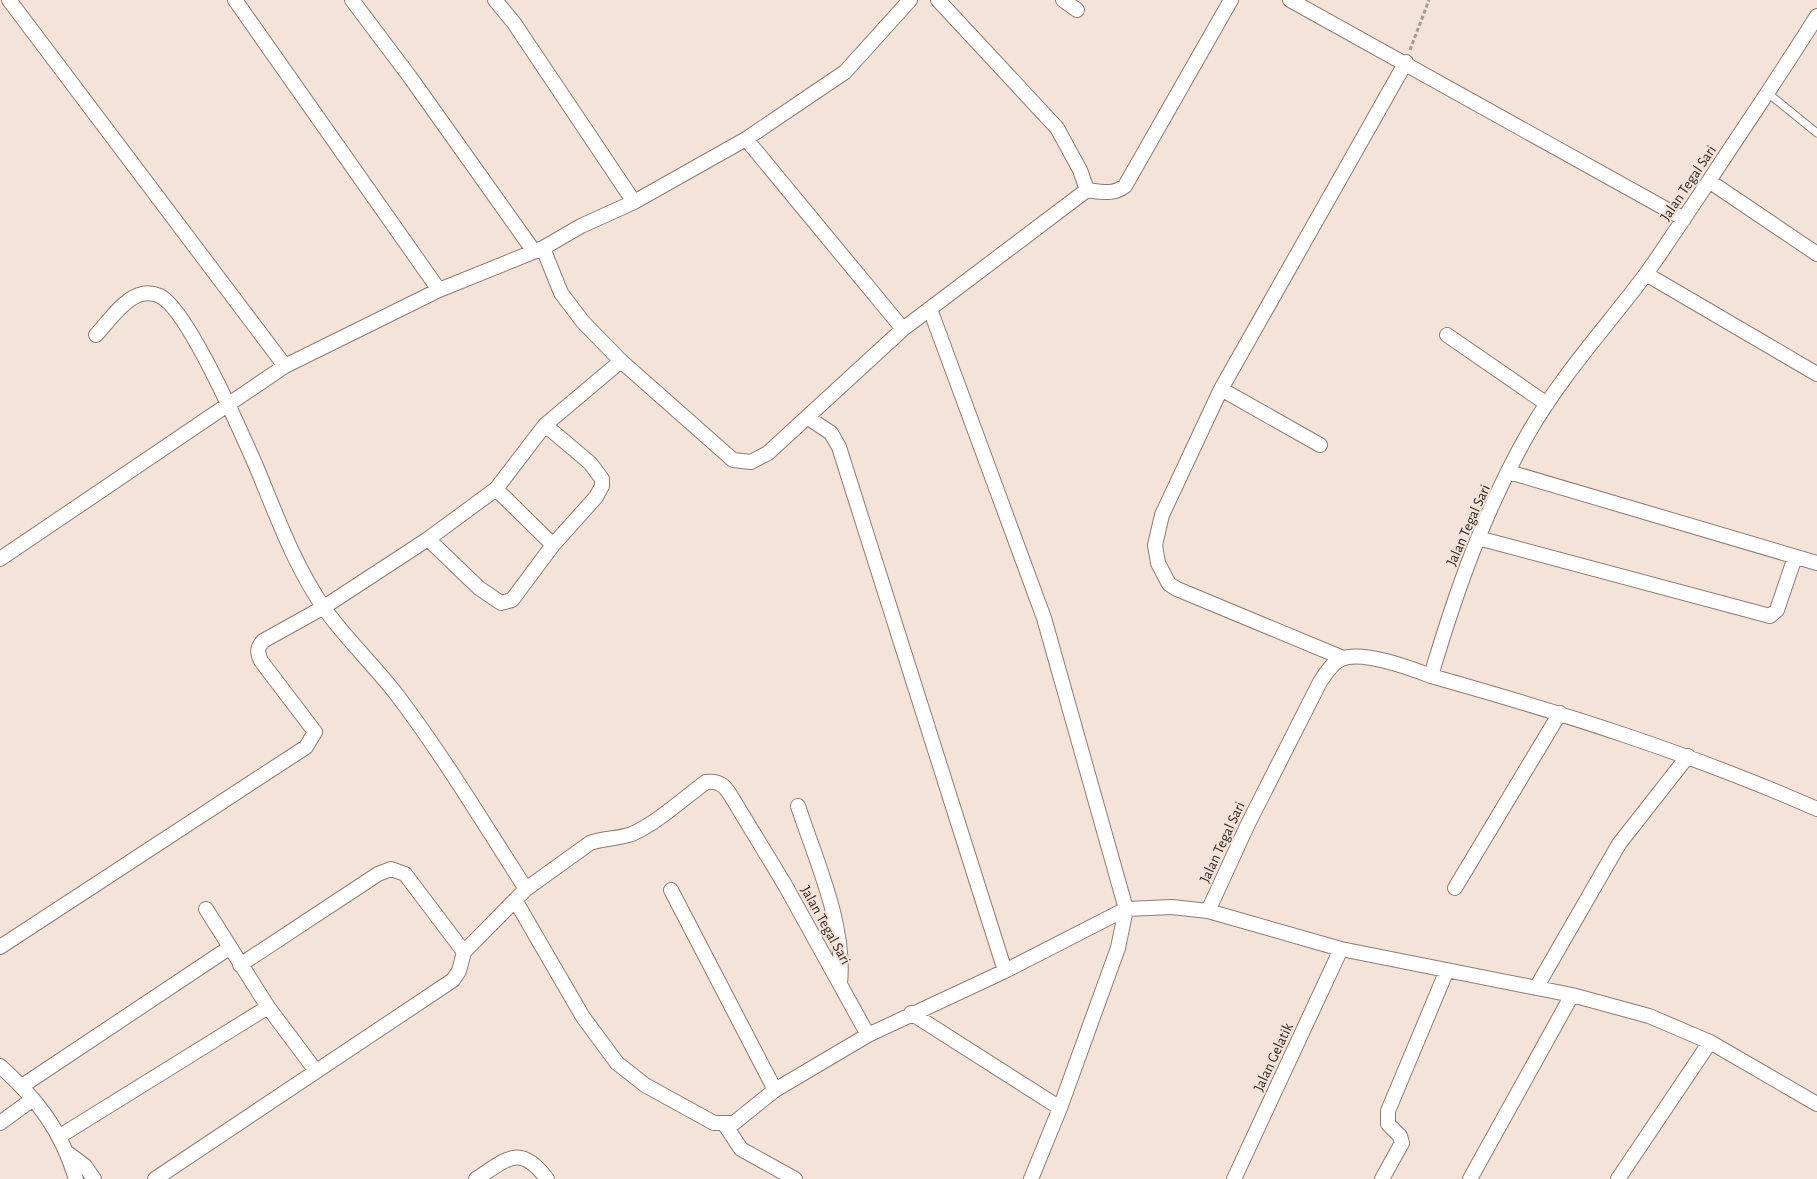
<svg xmlns="http://www.w3.org/2000/svg" width="1817" height="1179" viewBox="0 0 1817 1179" font-family="'Alegreya Sans',sans-serif">
<style>
.lines{fill:none;stroke-linecap:round;stroke-linejoin:round}
.service-casing{stroke:#8c7d74;stroke-width:9}
.minor-casing{stroke:#8c7d74;stroke-width:16}
.path{stroke:#a79a93;stroke-width:3;stroke-dasharray:4 2.5;stroke-linecap:butt}
.service{stroke:#fff;stroke-width:7}
.minor{stroke:#fff;stroke-width:14}
.labels{text-anchor:middle;stroke-width:4;stroke-linejoin:round;paint-order:stroke}
.street-label{font-size:15px;fill:#2e2825;stroke:#f4e3d9}
</style>
<rect width="100%" height="100%" fill="#f4e3d9"/>
<g class="lines">
<defs>
<path id="service" d="M1769 94 1817 133"/>
<path id="minor" d="M9 0 285 366
M235 0 439 290
M352 0 410 77 533 250
M495 0 514 23 634 202
M1063 0 1077 10
M1290 0 1684 219
M746 139 903 329
M1709 181 1817 254
M1087 190C1102 192 1113 195 1125 186L1231 0
M543 248 561 293 583 322 621 361 733 460 751 462 768 453 903 329 1087 190 1080 170 1057 128 938 0
M1646 274 1817 374
M930 309 1044 618 1126 909 1118 948 1060 1108 1031 1179
M96 335C112 318 133 283 160 296 188 310 242 434 256 466 276 514 294 565 324 608 346 639 374 665 397 695 444 757 484 824 526 889
M1447 335 1547 404
M1221 389 1320 445
M807 417 831 433 839 447 1005 971
M545 425 590 463 602 479V486L596 497 553 545 512 600 501 603 479 588 428 539 496 489 545 425 621 361
M1509 472 1817 563
M496 489 553 545
M1478 538 1770 616 1777 610 1795 557
M0 559 285 366 439 290 543 248 581 226 634 202 746 139 845 72 910 0
M1343 658 1177 589 1169 584 1158 563 1155 545 1162 515 1221 389 1406 62
M1431 676C1563 713 1692 754 1817 809
M798 806C816 861 846 925 840 984
M1455 888 1560 713
M671 890 775 1090
M515 900 583 1017 617 1063 645 1085 714 1123H734L775 1090 868 1035
M206 909 268 1007 316 1071
M1208 911 1341 949 1572 995 1649 1016 1710 1042 1817 1104
M0 947 306 747 315 732 261 661C257 652 257 648 263 641L324 607 428 539
M240 965 378 874 391 869 405 874 464 952
M1536 988 1619 844 1688 756
M911 1013 1060 1108
M0 1066C38 1100 61 1130 76 1179
M22 1086 229 948
M0 1123 33 1099
M725 1125 741 1149 795 1179
M60 1136 268 1007
M69 1154 85 1166 94 1179
M155 1179 453 980 459 971 464 952 526 889 590 843C603 838 618 839 632 834 657 823 684 798 706 782 719 780 725 786 731 796L785 885 868 1035 1005 971 1126 909 1172 907 1208 911 1248 824 1320 682C1326 673 1332 663 1341 659 1363 650 1410 668 1431 676 1456 591 1485 509 1529 432 1562 375 1607 326 1646 274 1668 243 1688 212 1709 181 1745 126 1782 72 1817 16
M476 1179C507 1159 520 1143 547 1179
M1234 1179 1341 949
M1382 1179 1402 1143 1400 1136 1388 1124V1111L1447 970
M1470 1179 1572 995
M1618 1179 1710 1042"/>
</defs>
<use href="#service" class="service-casing"/>
<use href="#minor" class="minor-casing"/>
<path class="path" d="M1410 50 1429 0"/>
<use href="#service" class="service"/>
<use href="#minor" class="minor"/>
</g>
<g class="labels">
<g class="street-label">
<text transform="translate(1688 183) rotate(-56)" y="5">Jalan Tegal Sari</text>
<text transform="translate(1468 525) rotate(-66)" y="5">Jalan Tegal Sari</text>
<text transform="translate(1222 842) rotate(-65)" y="5">Jalan Tegal Sari</text>
<text transform="translate(826 925) rotate(61)" y="5">Jalan Tegal Sari</text>
<text transform="translate(1273 1057) rotate(-65)" y="5">Jalan Gelatik</text>
</g>
</g>
</svg>
